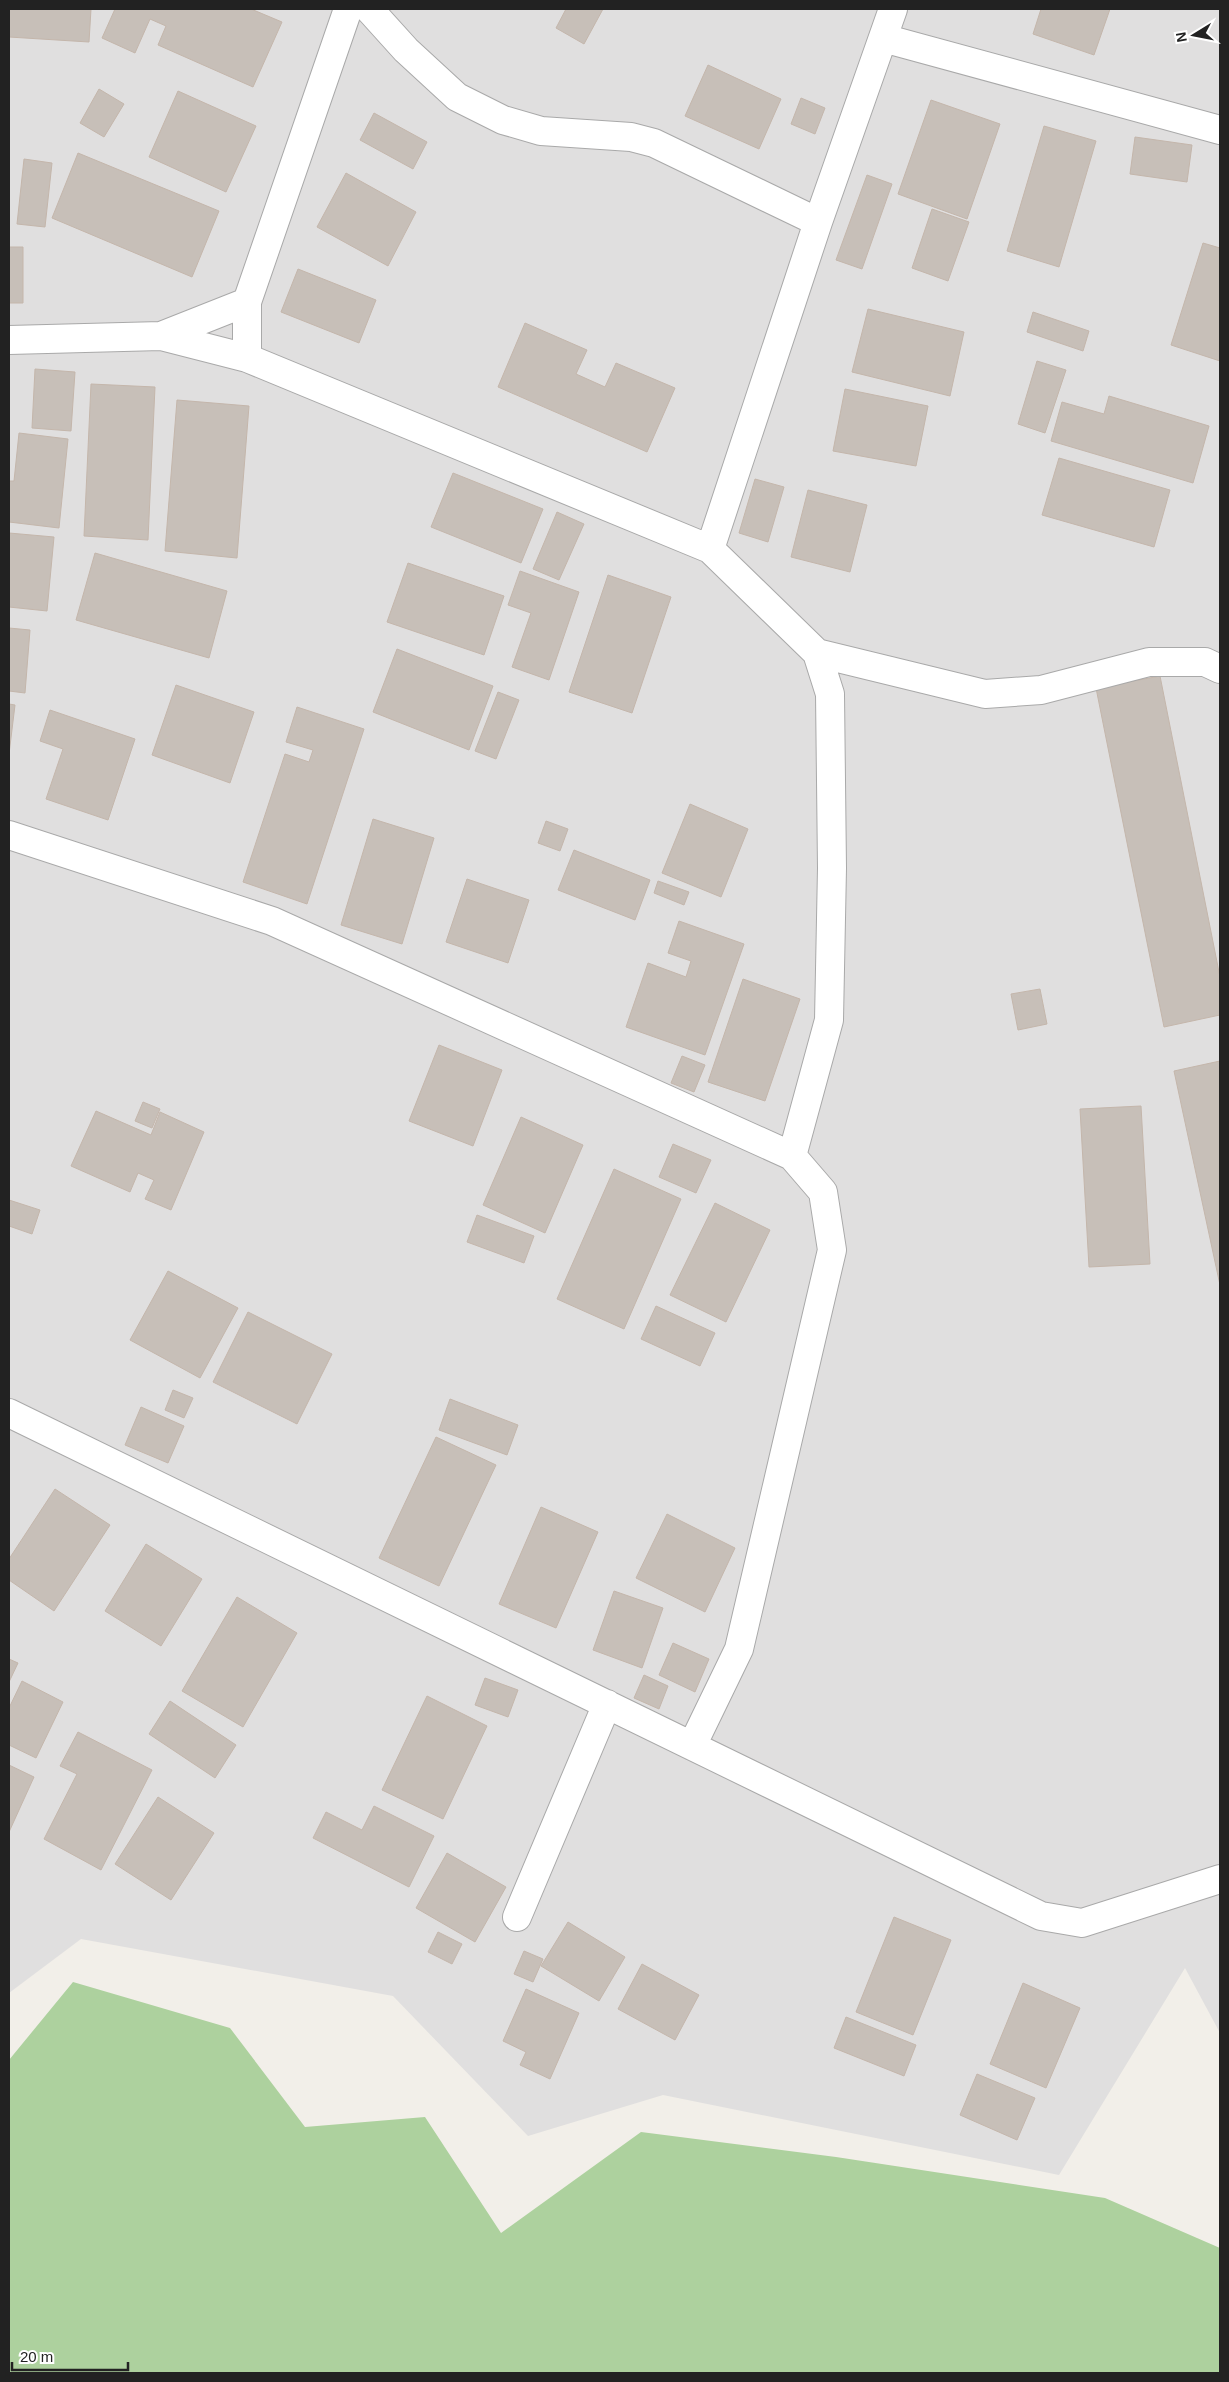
<svg xmlns="http://www.w3.org/2000/svg" width="1229" height="2382" viewBox="0 0 1229 2382" font-family="Arial,sans-serif">
<style>
.residential{fill:#e0dfdf}
.forest{fill:#add19e}
.building{fill:#c7bfb8;stroke:#c4b6ab}
.lines{fill:none;stroke-linecap:round;stroke-linejoin:round}
.minor-casing{stroke:#a9a9a9;stroke-width:30}
.minor{stroke:#fff;stroke-width:28}
</style>
<rect width="100%" height="100%" fill="#f2efe9"/>
<path class="residential" d="M9 9H1220V2033L1185 1968 1059 2175 663 2095 528 2136 393 1996 81 1939 9 1993Z"/>
<path class="forest" d="M73 1982 230 2028 305 2127 425 2117 501 2233 641 2132 836 2157 1105 2198 1220 2248V2373H9V2060Z"/>
<path class="building" d="M9 9H91L89 42 9 37Z
M115 9H251L282 22 253 87 158 45 166 26 150 19 135 53 102 38Z
M566 9H603L584 44 556 28Z
M1041 9H1110L1094 55 1033 34Z
M708 65 781 99 759 149 685 116Z
M99 89 124 104 104 137 80 123Z
M178 91 256 126 226 192 149 157Z
M801 98 825 108 815 134 791 124Z
M931 100 1000 124 967 219 898 194Z
M374 113 427 142 413 169 360 140Z
M1044 126 1096 141 1059 267 1007 251Z
M1135 137 1192 145 1187 182 1130 174Z
M78 153 219 211 192 277 52 218Z
M24 159 52 163 45 227 17 224Z
M346 173 416 212 388 266 317 227Z
M867 175 892 184 862 269 836 260Z
M932 209 969 222 948 281 912 268Z
M1203 243 1220 248V361L1171 345Z
M9 247H23V303H9Z
M298 269 376 300 359 343 281 312Z
M868 309 964 332 950 396 852 372Z
M1033 312 1089 331 1083 351 1027 332Z
M525 323 587 350 576 374 605 387 616 363 675 388 647 452 498 387Z
M1037 361 1066 370 1045 433 1018 424Z
M35 369 75 372 71 431 32 428Z
M91 384 155 387 148 540 84 536Z
M845 389 928 406 916 466 833 451Z
M1109 396 1209 426 1193 483 1051 441 1062 402 1104 414Z
M177 400 249 406 237 558 165 551Z
M19 433 68 439 59 528 9 522V481H14Z
M1059 458 1170 490 1154 547 1042 515Z
M453 473 543 509 521 563 431 527Z
M755 479 784 487 768 542 739 533Z
M808 490 867 505 850 572 791 557Z
M557 512 584 524 559 580 533 569Z
M9 533 54 537 47 611 9 607Z
M95 553 227 591 209 658 76 620Z
M408 563 504 596 484 655 387 622Z
M520 571 579 592 549 680 512 667 531 613 508 605Z
M608 575 671 597 632 713 569 692Z
M9 628 30 630 25 693 9 691Z
M397 649 493 686 469 750 373 712Z
M1160 676 1220 977V1015L1164 1027 1096 688Z
M176 685 254 712 230 783 152 755Z
M498 692 519 700 496 759 475 751Z
M9 704 15 705 9 754Z
M297 707 364 729 307 904 243 882 285 754 309 762 313 750 286 742Z
M50 710 135 739 108 820 46 799 63 749 40 741Z
M690 804 748 829 721 897 662 873Z
M373 819 434 838 402 944 341 925Z
M546 821 568 829 560 851 538 843Z
M574 850 650 880 635 920 558 890Z
M467 879 529 900 508 963 446 942Z
M658 881 689 892 684 905 654 893Z
M679 921 744 944 705 1055 626 1027 648 963 686 977 691 961 668 953Z
M743 979 800 999 765 1101 708 1082Z
M1040 989 1047 1024 1018 1030 1011 994Z
M439 1045 502 1070 473 1146 409 1121Z
M682 1056 705 1065 694 1092 671 1083Z
M1220 1061V1285L1174 1071Z
M143 1102 160 1109 152 1128 135 1121Z
M1141 1106 1150 1264 1089 1267 1080 1109Z
M96 1111 151 1135 160 1112 204 1132 171 1210 145 1199 154 1180 138 1173 130 1192 71 1166Z
M521 1117 583 1145 545 1233 483 1205Z
M673 1144 711 1160 696 1193 659 1177Z
M614 1169 681 1199 624 1329 557 1299Z
M9 1200 40 1210 32 1234 9 1226Z
M715 1203 770 1230 726 1322 670 1295Z
M477 1215 534 1236 524 1263 467 1242Z
M168 1271 238 1308 200 1378 130 1340Z
M656 1306 715 1333 700 1366 641 1339Z
M248 1312 332 1354 297 1424 213 1382Z
M173 1390 193 1398 184 1418 165 1410Z
M450 1399 518 1425 507 1455 439 1430Z
M141 1407 184 1426 168 1463 125 1445Z
M436 1437 496 1465 439 1586 379 1558Z
M55 1489 110 1525 54 1611 9 1580V1559Z
M541 1507 598 1532 556 1628 499 1604Z
M667 1514 735 1548 705 1612 636 1578Z
M146 1544 202 1579 161 1646 105 1611Z
M614 1591 663 1608 642 1668 593 1650Z
M237 1597 297 1633 243 1727 182 1691Z
M673 1643 709 1659 695 1692 659 1675Z
M9 1659 18 1663 9 1682Z
M644 1675 668 1686 659 1709 634 1698Z
M485 1678 518 1690 508 1717 475 1705Z
M22 1681 63 1702 36 1758 9 1745V1708Z
M427 1696 487 1726 443 1819 382 1790Z
M170 1701 236 1745 215 1778 149 1734Z
M78 1732 152 1770 101 1870 44 1839 77 1774 60 1766Z
M9 1765 34 1777 9 1832Z
M158 1797 214 1833 171 1900 115 1864Z
M374 1806 434 1836 409 1887 313 1838 326 1812 362 1830Z
M447 1853 506 1887 475 1942 416 1908Z
M894 1917 951 1940 913 2035 856 2012Z
M568 1922 625 1957 599 2001 541 1966Z
M438 1932 462 1944 452 1964 428 1952Z
M524 1951 543 1959 533 1982 514 1974Z
M642 1964 699 1995 675 2040 618 2009Z
M1023 1983 1080 2008 1046 2088 990 2064Z
M526 1989 579 2013 550 2079 520 2065 526 2052 503 2041Z
M846 2017 916 2045 904 2076 834 2048Z
M977 2074 1035 2098 1017 2140 960 2115Z"/>
<g class="lines">
<defs>
<path id="minor" d="M369 9 406 50 457 97 503 120 541 131 631 137 654 143 818 222
M883 38 1220 130
M161 336 247 302
M9 340 161 336 247 358 710 549 817 653 830 694 832 868 829 1020 792 1156 823 1192 832 1250 739 1649 692 1746
M247 358V302L348 9
M710 549 818 222 893 9
M817 653 985 694 1041 690 1149 662H1205L1220 669
M9 835 272 921 792 1156
M9 1413 1041 1916 1082 1923 1220 1879
M517 1917 607 1704"/>
</defs>
<use href="#minor" class="minor-casing"/>
<use href="#minor" class="minor"/>
</g>
<rect width="1229" height="2382" fill="none" stroke="#222222" stroke-width="20"/>
<g transform="translate(1194 35) rotate(260)" stroke="#ffffff" stroke-width="4" paint-order="stroke">
<path d="M0-4L9 19L0 12L-9 19Z" fill="#222222"/>
<text y="-8" font-size="14" font-weight="bold" text-anchor="middle" fill="#222222">N</text>
</g>
<path d="M12 2362v8h116v-8" fill="none" stroke="#222222" stroke-width="2.5"/>
<text x="20" y="2362" font-size="15" fill="#222222" stroke="#ffffff" stroke-width="4" paint-order="stroke">20 m</text>
</svg>
